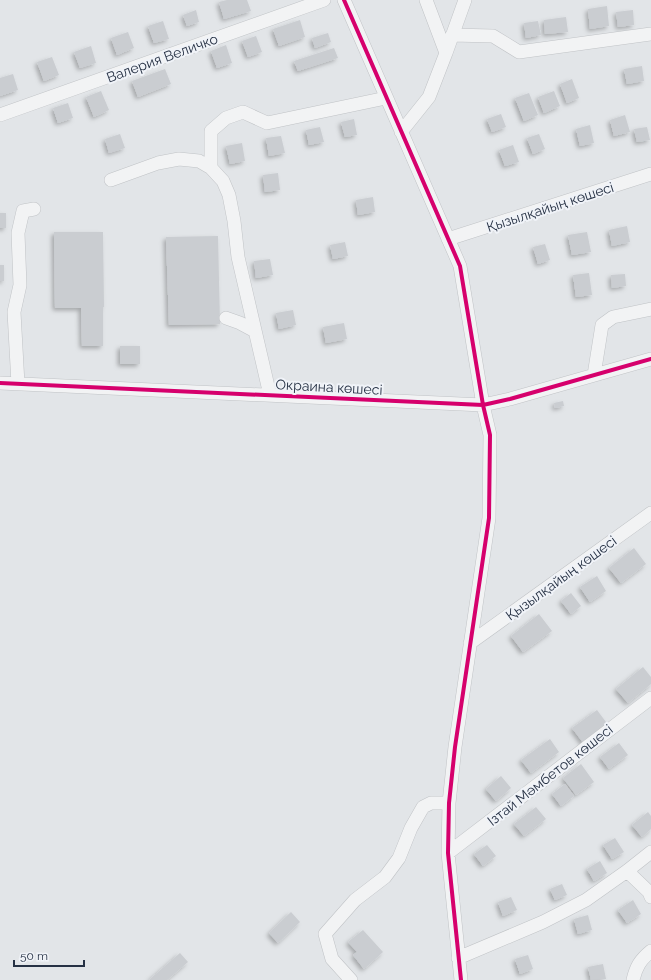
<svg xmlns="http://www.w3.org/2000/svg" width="651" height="980" viewBox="0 0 651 980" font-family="Raleway,sans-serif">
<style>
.building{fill:#cacdd1;filter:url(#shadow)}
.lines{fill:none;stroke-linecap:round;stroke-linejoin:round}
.minor-casing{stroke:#c0c3c6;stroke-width:14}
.minor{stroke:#f2f3f4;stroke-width:13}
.cycleway-casing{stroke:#f0f3f8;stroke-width:6}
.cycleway{stroke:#d6006c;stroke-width:4}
.labels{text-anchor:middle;stroke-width:4;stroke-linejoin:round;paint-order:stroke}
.street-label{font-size:14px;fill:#263144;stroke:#f0f3f8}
</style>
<defs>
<filter id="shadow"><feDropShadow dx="-2.5" dy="2.5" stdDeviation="2" flood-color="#0004"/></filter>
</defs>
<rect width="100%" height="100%" fill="#e2e5e8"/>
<path class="building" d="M227 0H247L251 11 224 19 219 2Z
M607 6 609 26 590 29 588 9Z
M196 10 199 22 187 26 183 15Z
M633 10 634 25 618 27 616 12Z
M566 17 568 32 545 34 544 20Z
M300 20 305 37 279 46 273 29Z
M163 21 169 39 154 43 148 26Z
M538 21 541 35 526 38 524 23Z
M128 32 134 48 117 55 111 38Z
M328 33 331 42 315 48 312 38Z
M256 36 262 52 248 57 242 41Z
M226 45 232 63 217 68 211 51Z
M91 46 96 63 80 68 74 52Z
M334 48 338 58 298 71 294 61Z
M52 57 59 75 44 81 37 62Z
M642 66 644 81 627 84 624 69Z
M165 69 171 84 138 97 132 81Z
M13 74 18 90 0 96V78Z
M572 79 579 98 567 103 560 84Z
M101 91 109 110 94 117 86 97Z
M554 91 560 106 544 113 538 97Z
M529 93 538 115 524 121 515 98Z
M68 103 73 118 58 123 53 108Z
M501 114 506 127 492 132 487 119Z
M625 115 630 132 614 136 610 120Z
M354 119 357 135 345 137 341 122Z
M590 125 594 143 580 146 576 129Z
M320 127 324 142 309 145 306 130Z
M647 127 650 140 637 142 634 129Z
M120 134 125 148 109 153 105 139Z
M539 134 545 149 533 154 527 138Z
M281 136 285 153 269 156 266 138Z
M242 143 245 161 230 164 226 146Z
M513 145 519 162 505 166 499 150Z
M278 173 280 190 265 192 263 175Z
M373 197 375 212 358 215 356 200Z
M0 213H6V228H0Z
M627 226 630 242 612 246 609 230Z
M54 232H103L104 307H103V346H82L81 308H55Z
M587 232 591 252 572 255 568 235Z
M218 236 220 324 169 325 166 237Z
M345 242 348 256 333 259 330 245Z
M545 244 550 260 538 264 533 247Z
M270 259 273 275 256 278 254 261Z
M0 265H4V281H0Z
M589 273 592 295 576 297 573 275Z
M625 274 626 286 612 288 611 275Z
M293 310 296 325 279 329 276 313Z
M344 323 347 339 326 343 323 327Z
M120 346H140V364H120Z
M563 401 564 406 555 408 554 403Z
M634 548 646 564 621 583 609 568Z
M597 576 606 591 590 602 580 587Z
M571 593 581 606 571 614 561 601Z
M539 614 552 631 523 652 511 636Z
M643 667 651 677V684L628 703 616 689Z
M597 710 609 726 584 744 572 728Z
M550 739 559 752 531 773 521 760Z
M619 743 628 755 609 769 600 757Z
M581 764 594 782 576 795 563 778Z
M501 776 511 788 496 801 486 789Z
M565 784 574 796 561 806 552 794Z
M536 807 546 819 524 836 514 824Z
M648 812 651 816V829L642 837 632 825Z
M615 838 624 852 612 859 603 845Z
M487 845 496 856 483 866 474 854Z
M600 861 607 873 594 881 587 869Z
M562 884 567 895 555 900 550 889Z
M511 897 517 910 503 916 498 902Z
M633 900 641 914 627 923 618 910Z
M291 912 300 922 278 943 269 933Z
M588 915 592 930 578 934 574 919Z
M363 930 383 952 364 969 353 955 357 952 348 942Z
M180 953 188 962 167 980H149Z
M528 955 533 969 520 974 515 959Z
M603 964 606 979 591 980 588 967Z"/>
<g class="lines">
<defs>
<path id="minor" d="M344 0 460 266 483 405 490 435 489 518 455 747 449 803 448 853 461 980
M426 0 446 53
M452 35 493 36 519 52 651 34
M0 115 324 0
M401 132 429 97 446 53 465 0
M211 168V131L226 118 243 112 267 123 386 98
M111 180 158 163 179 159 199 161 211 168 223 181 229 195 234 221 238 257 270 395
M448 239 651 174
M226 318 240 323 255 331
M594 375 602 325 613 317 651 309
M0 383 483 405 510 399 651 359
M18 384 14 312 20 285 18 233 23 211 34 209
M470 643 651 513
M448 853 651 698
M627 871 649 892 651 897
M458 958 543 922 586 900 627 871 651 852
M351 980 332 959 325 934 355 900 385 877 399 858 411 828 423 807 431 803H449
M633 980C636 967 640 960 651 951"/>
</defs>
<use href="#minor" class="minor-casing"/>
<use href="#minor" class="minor"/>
<defs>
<path id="cycleway" d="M344 0 460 266 483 405 490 435 489 518 455 747 449 803 448 853 461 980
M0 383 483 405 510 399 651 359"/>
</defs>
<use href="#cycleway" class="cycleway-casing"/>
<use href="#cycleway" class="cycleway"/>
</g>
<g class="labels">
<g class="street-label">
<text transform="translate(162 58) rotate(-20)" y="5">Валерия Величко</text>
<text transform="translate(550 207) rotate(-18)" y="5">Қызылқайың көшесі</text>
<text transform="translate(329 387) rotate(3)" y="5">Окраина көшесі</text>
<text transform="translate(561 578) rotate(-36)" y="5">Қызылқайың көшесі</text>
<text transform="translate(550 775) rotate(-38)" y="5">Ізтай Мәмбетов көшесі</text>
</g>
</g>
<path d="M14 960v6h70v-6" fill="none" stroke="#263144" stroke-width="2"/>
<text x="20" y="960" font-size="12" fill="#263144" stroke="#f0f3f8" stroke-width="3" paint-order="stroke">50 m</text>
</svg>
